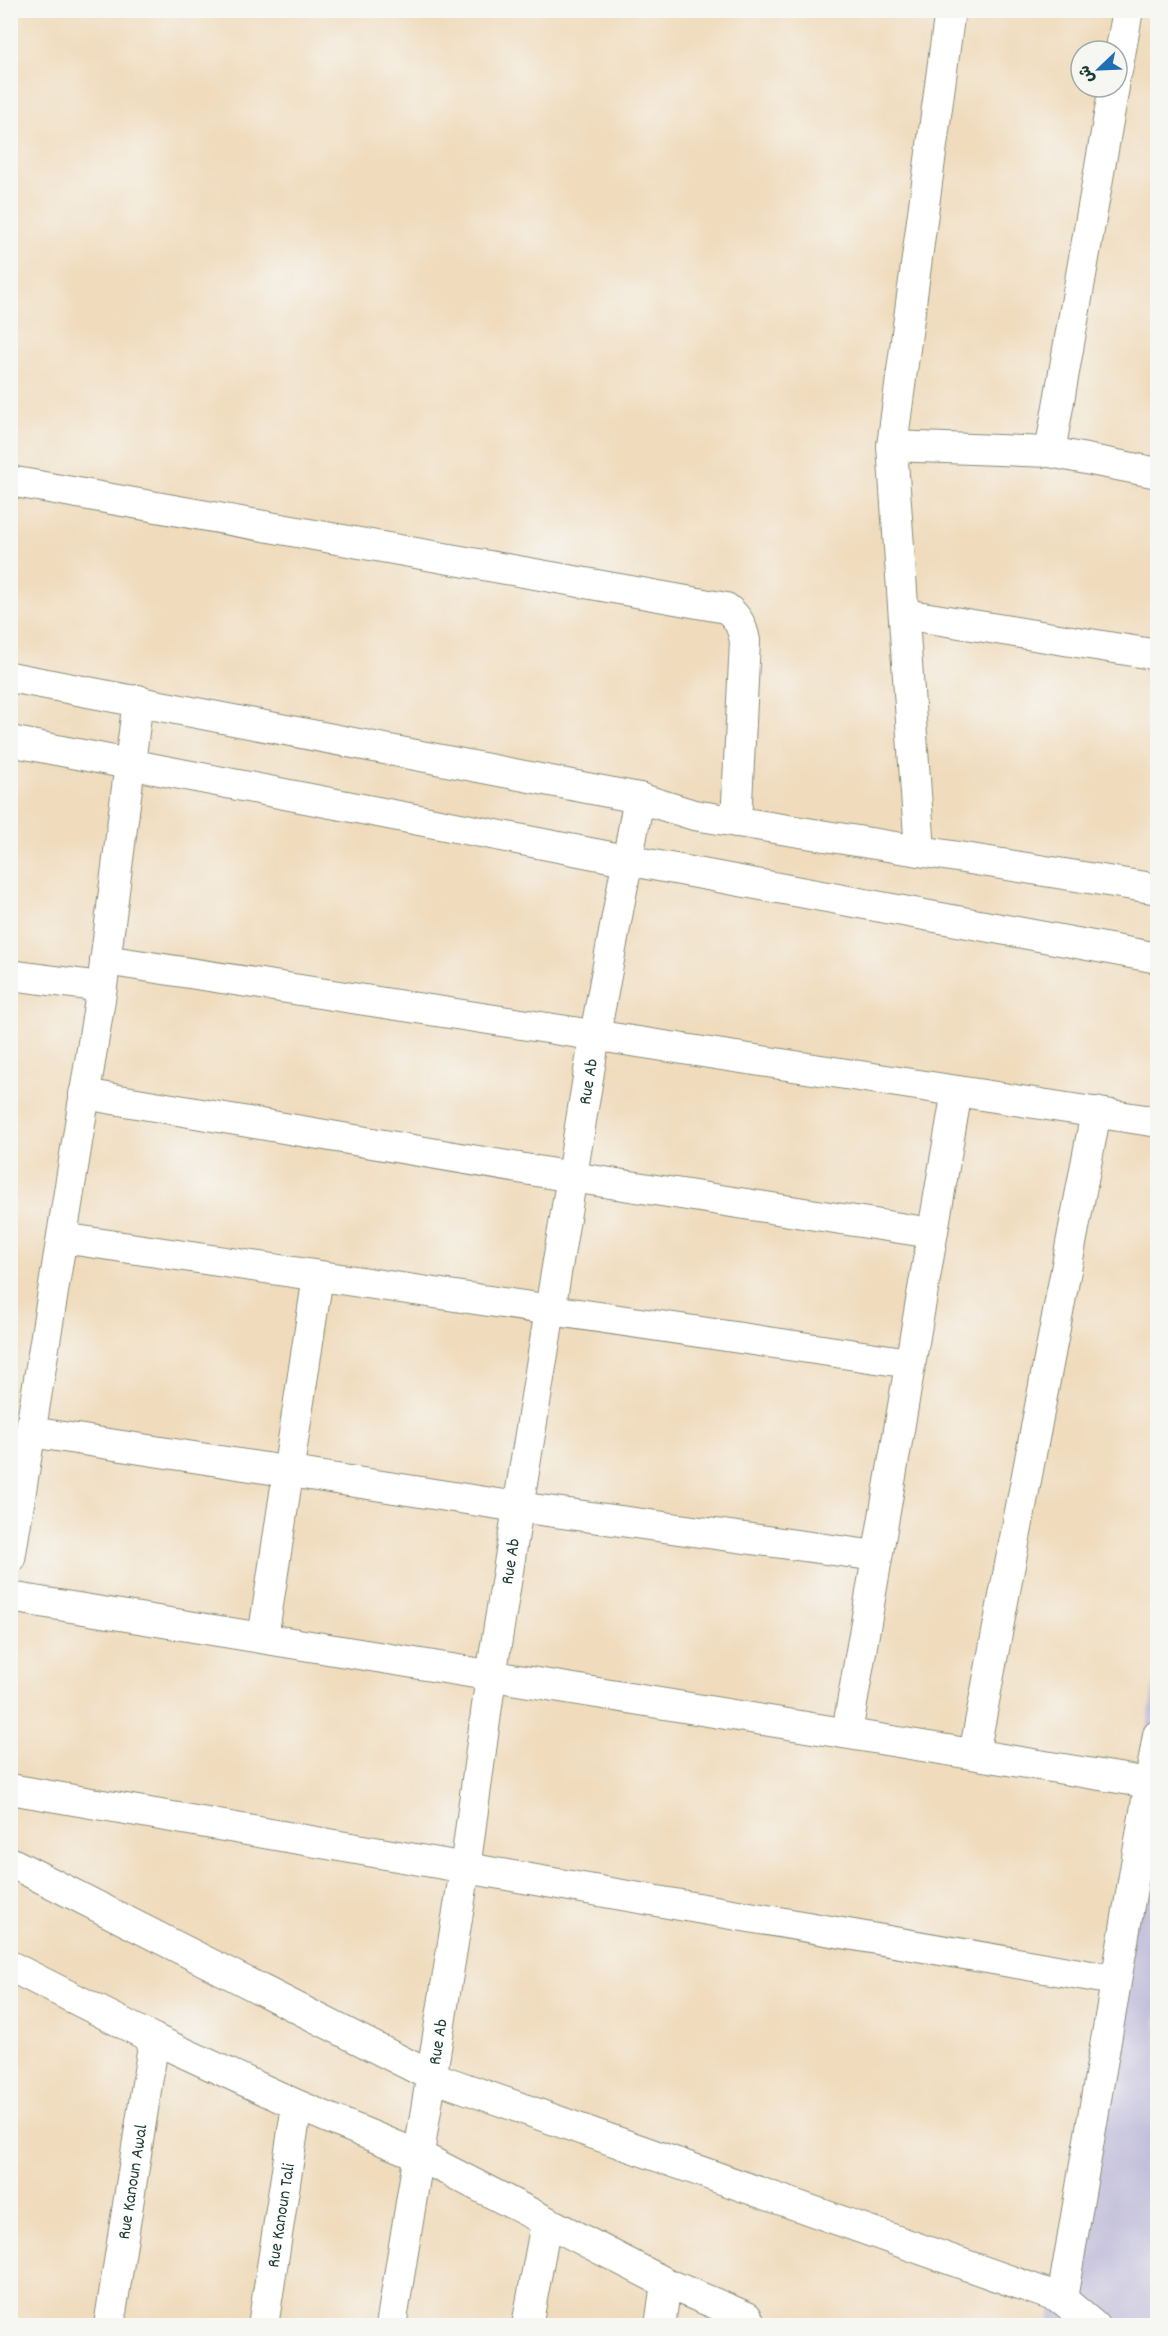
<svg xmlns="http://www.w3.org/2000/svg" width="1168" height="2336" viewBox="0 0 1168 2336" font-family="Dekko,'Playpen Sans Arabic',sans-serif">
<style>
.industrial{fill:#c3c0db}
.lines{fill:none;stroke-linecap:round;stroke-linejoin:round}
.street-casing{stroke:#888c78;stroke-width:32}
.street{stroke:#fff;stroke-width:30}
.labels{text-anchor:middle;stroke-width:5;stroke-linejoin:round;paint-order:stroke}
.street-label{font-size:18px;fill:#1f3d34;stroke:#f6f6f2}
</style>
<rect width="100%" height="100%" fill="#f6f6f2"/>
<filter id="ink" filterUnits="userSpaceOnUse"><feTurbulence type="fractalNoise" baseFrequency=".0167" numOctaves="2"/><feDisplacementMap in="SourceGraphic" scale="12" xChannelSelector="R" yChannelSelector="G"/><feConvolveMatrix kernelMatrix="1 2 1 2 8 2 1 2 1" color-interpolation-filters="sRGB"/></filter>
<filter id="wash" filterUnits="userSpaceOnUse"><feTurbulence type="fractalNoise" baseFrequency=".008" numOctaves="4" result="noise"/><feDisplacementMap in="SourceGraphic" scale="24" xChannelSelector="R" yChannelSelector="G"/><feGaussianBlur stdDeviation="1.35" result="paint"/><feColorMatrix in="noise" values="0 0 0 0 0 0 0 0 0 0 0 0 0 0 0 0 0 1.4 0 .05"/><feComposite in="paint" operator="in"/></filter>
<g filter="url(#wash)">
<rect width="100%" height="100%" fill="#f0dcbd"/>
<path class="industrial" d="M1157 1664V2325H1049Z"/>
</g>
<g filter="url(#ink)">
<g class="lines">
<defs>
<g id="street">
<path d="M1117 71 1128 10"/>
<path d="M892 446 1050 452 1158 473"/>
<path d="M1050 452 1114 87"/>
<path d="M10 481 726 608C738 617 742 626 745 641L736 822"/>
<path d="M904 614 1158 655"/>
<path d="M10 677 639 798 694 815 1158 889"/>
<path d="M10 741 626 860 1158 958"/>
<path d="M920 851 892 446 950 10"/>
<path d="M105 960 1158 1122"/>
<path d="M10 975 102 987"/>
<path d="M84 1094 572 1177 932 1233"/>
<path d="M62 1238 910 1363"/>
<path d="M31 1432 518 1507 877 1556"/>
<path d="M10 1559 102 987 138 700"/>
<path d="M10 1597 1149 1783"/>
<path d="M263 1638 318 1276"/>
<path d="M847 1733 957 1091"/>
<path d="M974 1754 1096 1112"/>
<path d="M10 1789 1114 1980"/>
<path d="M10 1862 433 2077 1062 2299 1094 2326"/>
<path d="M10 1966 154 2039 297 2105 418 2155 666 2283 747 2317 751 2326"/>
<path d="M1062 2299 1158 1735"/>
<path id="s1" d="M109 2326 154 2039"/>
<path id="s2" d="M263 2326 297 2105"/>
<path id="s3" d="M391 2326 465 1869 491 1676 550 1310 595 1035 639 798"/>
<path d="M527 2326 546 2223"/>
<path d="M660 2326 666 2283"/>
</g>
</defs>
<use href="#street" class="street-casing"/>
<use href="#street" class="street"/>
</g>
</g>
<g class="labels">
<g class="street-label">
<text dy="6" stroke="none"><textPath href="#s3" startOffset="1260">Rue Ab</textPath></text>
<text dy="6" stroke="none"><textPath href="#s3" startOffset="774">Rue Ab</textPath></text>
<text dy="6" stroke="none"><textPath href="#s3" startOffset="288">Rue Ab</textPath></text>
<text dy="6" stroke="none"><textPath href="#s1" startOffset="146">Rue Kanoun Awal</textPath></text>
<text dy="6" stroke="none"><textPath href="#s2" startOffset="112">Rue Kanoun Tali</textPath></text>
</g>
</g>
<rect width="1168" height="2336" fill="none" stroke="#f6f6f2" stroke-width="36"/>
<g transform="translate(1099 69) rotate(247)"><circle r="28" fill="#f6f6f2" stroke="#a0aca6" stroke-width="1.5"/>
<path d="M0-4.5L10 22L0 15L-10 22Z" fill="#1f6fb2"/>
<text y="-9" font-size="16" font-weight="bold" text-anchor="middle" fill="#1f3d34">ش</text>
</g>
</svg>
